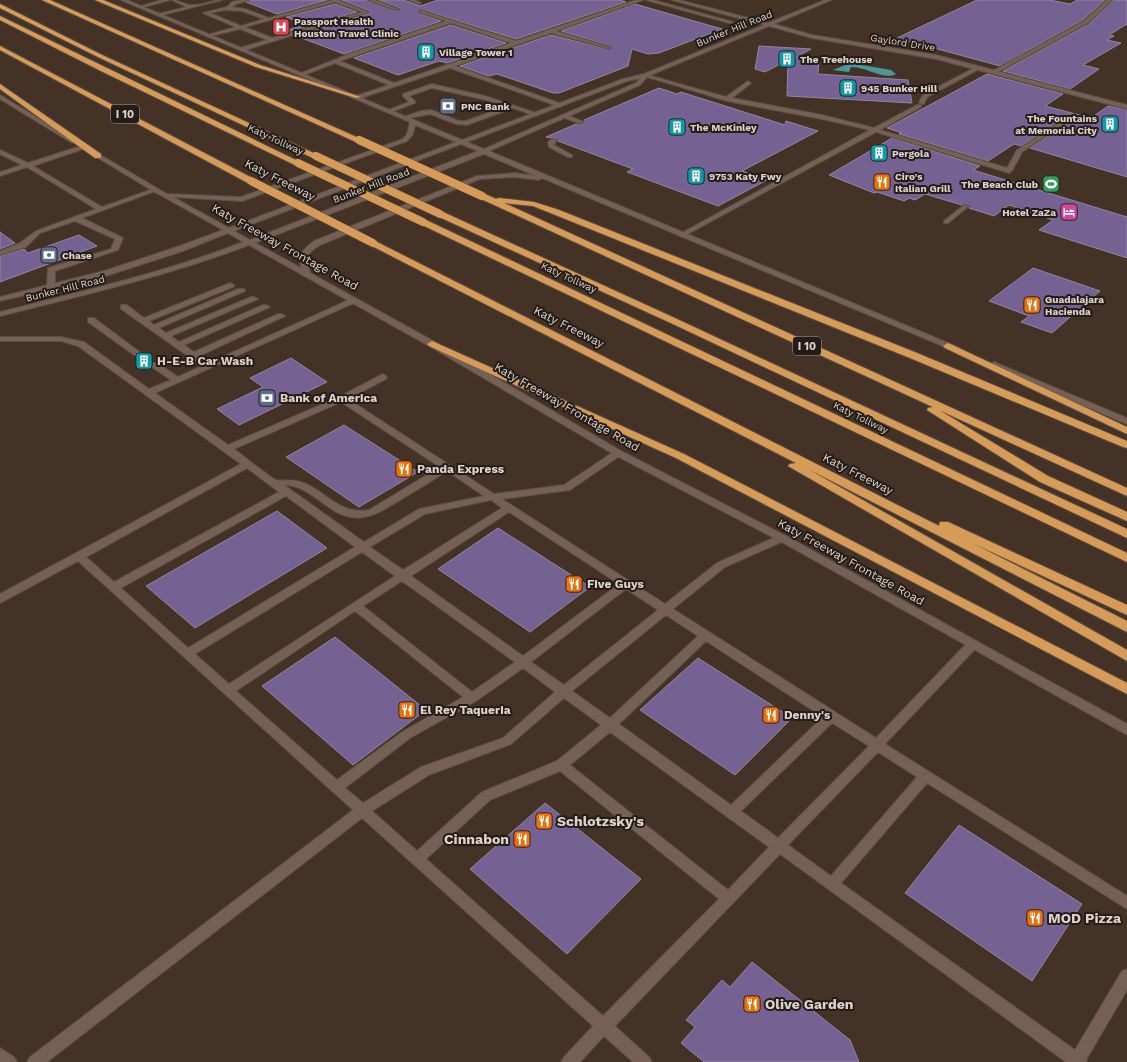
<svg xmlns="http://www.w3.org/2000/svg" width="1127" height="1062" viewBox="0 0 1127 1062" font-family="'Work Sans',sans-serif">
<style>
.water{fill:#4a979a}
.building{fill:#756292;stroke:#8f879c}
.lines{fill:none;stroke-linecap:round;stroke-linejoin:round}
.lane-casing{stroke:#5c4e44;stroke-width:2}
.street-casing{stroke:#5c4e44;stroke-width:2}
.secondary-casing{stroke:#5c4e44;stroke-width:2}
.highway-casing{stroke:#5c4e44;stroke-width:2}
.lane{fill:#746054;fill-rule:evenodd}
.street{fill:#746054;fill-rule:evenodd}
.secondary{fill:#746054;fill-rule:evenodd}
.highway{fill:#d79b58;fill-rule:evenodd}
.highway-bridge-casing{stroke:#5c4e44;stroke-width:9;stroke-linecap:butt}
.highway-bridge{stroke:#d79b58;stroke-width:8}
.labels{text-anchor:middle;stroke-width:4;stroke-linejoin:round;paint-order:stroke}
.far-poi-label{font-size:10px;font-weight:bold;fill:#ded3cc;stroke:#241c17;text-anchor:start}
.far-street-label{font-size:10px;fill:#ded3cc;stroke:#241c17}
.shield{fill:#241c17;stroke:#a69c96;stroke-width:1}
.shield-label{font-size:11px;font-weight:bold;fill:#ded3cc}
.street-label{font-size:12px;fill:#ded3cc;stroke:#241c17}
.poi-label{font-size:12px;font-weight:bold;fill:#ded3cc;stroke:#241c17;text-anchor:start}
.near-poi-label{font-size:14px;font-weight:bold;fill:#ded3cc;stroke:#241c17;text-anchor:start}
</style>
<rect width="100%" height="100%" fill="#443227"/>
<path class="water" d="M850 63 891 70 896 74C884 81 865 66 851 67L849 72 833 70Z"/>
<path class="building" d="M250 0H327L277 14 246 2Z
M342 0H367L395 11 400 8 379 0H404L420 6 438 0H620L626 2 516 39 420 9 417 11 418 13 441 21 344 54 296 36 370 13V11Z
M977 0H1050L1070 4 1077 0H1105L1083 20 1000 66 897 38Z
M1113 0H1127V24L1109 35 1114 36 1107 40 1121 43 1083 65 1099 69 1070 89 1003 71 1089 24Z
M335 4 357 12 287 32 284 31 305 25 286 17Z
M635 4 722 29 659 53 648 54 632 49 628 66 559 93H553L497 74 489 76 460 66 551 35 611 50 610 46 561 31Z
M451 25 506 43 447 63 439 61 398 75 354 58Z
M759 46 811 49 796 57 819 58 818 74 908 80 912 103 787 96 788 60 765 72 755 69Z
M987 74 1063 94 1045 106 1091 118 1108 106 1127 110V177L1030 148 1077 117 1076 115 1070 114 1021 146 1014 144 988 161 899 134 902 133 887 128Z
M659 88 677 94 681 92 785 125 786 121 818 131 742 171 767 180 718 206 627 172 633 169 558 141 557 139 546 137 576 124 582 125 585 122 584 120Z
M892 138 980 166 973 170 1127 217V258L1039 230 1053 220 1009 205 994 216 969 208V205H962L925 194 915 200 909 198 904 201 877 192 874 193 829 175Z
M0 232 15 243 0 249Z
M79 235 97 246 0 282V256L24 249 28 253Z
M1033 268 1100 291 1052 333 1021 322 1029 316 989 301Z
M291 358 327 382 239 425 217 409 263 387 250 378Z
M344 425 418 472 359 507 286 457Z
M277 511 327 548 195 628 146 586Z
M498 528 590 587 530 632 438 569Z
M335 637 426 710 353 765 262 686Z
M698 658 792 718 735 775 640 710Z
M545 803 641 879 567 954 470 869Z
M959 825 1082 904 1032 981 905 893Z
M752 962 850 1040 859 1062H704L681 1043 695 1027 686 1020 722 980 730 987Z"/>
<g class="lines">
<defs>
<path id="lane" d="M162 0H170L140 8 138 7Z
M172 0C179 0 186 6 194 5 203 5 212 0 222 0L158 16V14L187 7Z
M241 0H249L236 4 232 7 245 9 269 18 333 0H340V1L369 12 242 51 240 48 267 40 240 29 207 37V35L236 27 203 13 227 7 232 2ZM335 2 362 12 272 38 245 27ZM224 10 242 11 264 19 241 26 210 13Z
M368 0H375L399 9 395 10Z
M409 0H415L421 3 419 4Z
M636 0H643L556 31 610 47V49L551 33 455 66 562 104V106L560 107 450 68 358 99 355 97 356 96 389 85 335 63 304 75 299 74 354 52 446 21 418 12 420 10 516 41ZM451 23 511 43 394 83 340 61Z
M646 0H653L733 22 729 23Z
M976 67 981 68 927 97 924 104 919 103 923 95Z
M644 74 726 97 748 81 751 83 750 84 732 98 822 115 874 128 917 105H921V107L880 130 1007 168 1017 150 1071 115 1076 116 1022 152 1012 171 1009 173 876 132 682 237 680 236V234L870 130 822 119 727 101 644 76Z
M432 84 485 96 539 114 536 116 513 108 467 125 456 124 430 114 404 119V117L421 111 431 110 459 121H466L507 106 482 99 432 88 409 96 415 101V103L391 112 386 111 409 102 403 96V94Z
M562 115H566L584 122 581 124 562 117Z
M552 139 557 140 554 145 572 155V157H568L549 147 548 142Z
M84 145 87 147 86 148 33 166 102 207 153 189 158 190 82 218 121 237 123 238 118 250 55 271V286L51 288 47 286 48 268 111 249 115 239 75 221 40 233 26 247 0 255V251L20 243 36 231 96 209 27 167 0 176V172L22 165 0 154V150L28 163Z
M964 205 969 206 948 223H944V221Z
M230 283 234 285 233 287 149 321 154 325 238 289H244L245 291 159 328 166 333 251 297H254L258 299 171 336 179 342 263 305H266L270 307 184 345 194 352 278 314H281L285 316 199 356 209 363 351 299H357L358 301 155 393 228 445 339 397 383 374 387 377 386 379 348 399 494 494 564 485 615 451H621L623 453 621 455 570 490 502 499 665 604 717 563 778 536H786L787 538 786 540 725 567 673 609 876 738 969 641H977L979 644 977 647 885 744 1127 896V909L927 783 841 883 1075 1050 1122 971 1127 969V990L1086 1060 1087 1062H1066L780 854 615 1026 649 1057 652 1062H633L604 1036 580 1062H561L564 1057 593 1026 362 818 47 1062H27L30 1057 353 810 78 561 0 603V594L241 464 78 346 61 341H0V337H61L84 342 149 389 171 380 152 367V363H158L178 377 202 366 121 309V305H127L144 318ZM341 402 440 467 369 510C340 515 328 493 304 483 292 478 285 482 276 480 271 478 241 454 234 449ZM247 468 279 492 114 582 86 557ZM447 471 484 496 419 509 364 542 284 485C301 485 314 497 327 506 358 529 377 514 405 497 419 489 433 480 447 471ZM286 496 355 547 188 648 121 588ZM491 500 502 508 403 570 370 547 425 514ZM509 512 619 584 523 656 411 576ZM362 552 395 576 229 684 195 654ZM402 581 515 662 472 692 363 606ZM626 589 658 610 564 685 531 662ZM355 611 463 697 402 732 337 780 236 691ZM666 615 698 636 610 718 572 691ZM706 641 823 717 731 805 619 724ZM523 668 555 692 503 738 421 767 363 803 345 788 410 738 476 701ZM564 698 601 725 557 761 482 792 417 851 372 811 429 775 511 744ZM832 723 869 746 778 838 741 811ZM610 732 769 847 728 890 570 765ZM878 752 917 777 831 876 788 845ZM560 771 719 899 603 1016 426 859 490 800Z
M88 318H94L141 353 137 355H134L88 322Z
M0 1048 14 1057 17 1062H0Z"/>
<path id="street" d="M1107 0H1112L1088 23 996 73 991 72 1084 21Z"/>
<path id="secondary" d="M121 0H127L462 140 623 79 644 74 764 25 672 0H679L768 23 825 0H831L774 24 812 35 936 55 1127 105V109L936 59 812 38 769 26 648 76 640 85 489 151 960 348 961 350 957 352 542 178 539 180 515 177 480 179 320 245C305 255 306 256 310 273L435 342 621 451 786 536 1127 724V735L778 540 615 455 429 346 249 245C168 276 84 295 0 316V312C82 291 164 273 243 242L228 233 183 251 109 275 0 301V297L104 271 177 247 223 230 153 191 88 152V150H92L167 194 241 197 403 139 407 134 410 122ZM640 78 636 83 484 149 467 142 627 81ZM415 125 456 142 229 228 173 197 242 201 407 141 413 134ZM461 144 478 151 250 240 234 231ZM484 154 536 176 515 173 477 176 314 241C302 251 299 252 301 268L255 243Z
M0 95 76 141 77 142 72 143 0 99Z
M994 362 1127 418V424L991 367 990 365Z"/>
<path id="highway" d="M42 0H50L363 140 356 142Z
M95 0H103L260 65 361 97 356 98 256 67Z
M0 4 102 55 320 156 313 158 98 57 0 8Z
M0 16 302 163 295 165 101 71 0 20Z
M0 46 254 179 255 181 248 183 0 50Z
M0 84 101 154V158H95L0 89Z
M479 194H485L496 199 499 198 534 202 559 210 917 353 1127 441V448L1123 447 910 358 553 214 533 206 504 203 1127 488V496L939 410 1048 476 1127 512V521L1040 482 927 410 928 408 933 407 479 198Z
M437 212H443L679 320 1127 529V538L673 324 437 216Z
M420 220H426L1127 553V562L420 224Z
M373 240 939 526 940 522H948L1127 605V615L972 543 1127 621V632L808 469 1127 650V661L788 466 790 464 796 463 370 245V241Z
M432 341 684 454 1127 683V694L676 458 429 346 427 344Z
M948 343 1127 427V434L945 348 943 346Z"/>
</defs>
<use href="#lane" class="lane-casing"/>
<use href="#street" class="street-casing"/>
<use href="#secondary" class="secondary-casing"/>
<use href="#highway" class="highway-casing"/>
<use href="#lane" class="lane"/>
<use href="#street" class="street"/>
<use href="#secondary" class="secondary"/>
<use href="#highway" class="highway"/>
<defs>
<path id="highway-bridge" d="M359 140 482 196
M316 156 440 214
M298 163 423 222
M251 181 373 243"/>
</defs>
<use href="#highway-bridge" class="highway-bridge-casing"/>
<use href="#highway-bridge" class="highway-bridge"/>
</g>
<defs>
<symbol id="hospital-square" viewBox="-11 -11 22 22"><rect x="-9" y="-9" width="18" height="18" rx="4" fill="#e0444e" stroke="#241c17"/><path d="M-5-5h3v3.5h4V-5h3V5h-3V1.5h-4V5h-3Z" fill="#fff"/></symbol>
<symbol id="building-square" viewBox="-11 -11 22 22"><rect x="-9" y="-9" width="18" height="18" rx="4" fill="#0f9aa8" stroke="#241c17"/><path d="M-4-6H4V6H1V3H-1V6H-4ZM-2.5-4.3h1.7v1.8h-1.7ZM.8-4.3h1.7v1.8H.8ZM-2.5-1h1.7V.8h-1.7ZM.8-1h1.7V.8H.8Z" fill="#fff"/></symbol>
<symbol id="bank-square" viewBox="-11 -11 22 22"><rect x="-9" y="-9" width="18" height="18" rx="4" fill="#5c6f8a" stroke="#241c17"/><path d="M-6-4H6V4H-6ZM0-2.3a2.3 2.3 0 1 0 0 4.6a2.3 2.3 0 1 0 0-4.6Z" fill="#fff"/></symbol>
<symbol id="restaurant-square" viewBox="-11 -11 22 22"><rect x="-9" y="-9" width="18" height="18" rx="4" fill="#e8710a" stroke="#241c17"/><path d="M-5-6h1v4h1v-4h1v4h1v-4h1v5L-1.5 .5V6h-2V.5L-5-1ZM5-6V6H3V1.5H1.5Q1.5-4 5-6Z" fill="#fff"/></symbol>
<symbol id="stadium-square" viewBox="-11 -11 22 22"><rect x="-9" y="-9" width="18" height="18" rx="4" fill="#2e9e5b" stroke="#241c17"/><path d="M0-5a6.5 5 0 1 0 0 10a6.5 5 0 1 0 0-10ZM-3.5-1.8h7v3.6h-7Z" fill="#fff"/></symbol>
<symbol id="hotel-square" viewBox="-11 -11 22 22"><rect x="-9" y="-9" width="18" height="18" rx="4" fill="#d1479c" stroke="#241c17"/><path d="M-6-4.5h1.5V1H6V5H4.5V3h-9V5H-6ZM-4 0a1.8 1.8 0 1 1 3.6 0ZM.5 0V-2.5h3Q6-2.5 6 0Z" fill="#fff"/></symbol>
</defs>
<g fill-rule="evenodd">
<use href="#hospital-square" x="271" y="17" width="20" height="20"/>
<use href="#building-square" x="416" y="42" width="20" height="20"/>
<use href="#building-square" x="777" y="49" width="20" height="20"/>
<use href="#building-square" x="838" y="78" width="20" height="20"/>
<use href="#bank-square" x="438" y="96" width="20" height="20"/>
<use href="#building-square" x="1100" y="114" width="20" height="20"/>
<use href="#building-square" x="667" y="117" width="20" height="20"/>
<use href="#building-square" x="869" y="143" width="20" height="20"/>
<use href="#building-square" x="686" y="166" width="20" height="20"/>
<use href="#restaurant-square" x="872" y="172" width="20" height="20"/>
<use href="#stadium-square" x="1041" y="174" width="20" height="20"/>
<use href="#hotel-square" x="1059" y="202" width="20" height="20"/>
<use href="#bank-square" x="39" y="245" width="20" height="20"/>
<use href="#restaurant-square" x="1022" y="295" width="20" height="20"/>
<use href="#building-square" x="134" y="351" width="20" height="20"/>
<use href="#bank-square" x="257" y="388" width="20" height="20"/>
<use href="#restaurant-square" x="394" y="459" width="20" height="20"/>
<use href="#restaurant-square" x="564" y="574" width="20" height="20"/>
<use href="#restaurant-square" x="397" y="700" width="20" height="20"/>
<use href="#restaurant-square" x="761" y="705" width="20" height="20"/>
<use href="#restaurant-square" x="534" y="811" width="20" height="20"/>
<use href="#restaurant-square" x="512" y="829" width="20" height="20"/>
<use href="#restaurant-square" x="1025" y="908" width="20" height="20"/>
<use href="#restaurant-square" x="742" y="994" width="20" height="20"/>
</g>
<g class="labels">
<g class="far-poi-label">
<text x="294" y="25">Passport Health<tspan x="294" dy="12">Houston Travel Clinic</tspan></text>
<text x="439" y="56">Village Tower 1</text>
<text x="800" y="63">The Treehouse</text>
<text x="861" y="92">945 Bunker Hill</text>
<text x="461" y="110">PNC Bank</text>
<text x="1097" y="122" text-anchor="end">The Fountains<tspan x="1097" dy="12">at Memorial City</tspan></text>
<text x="690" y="131">The McKinley</text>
<text x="892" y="157">Pergola</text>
<text x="709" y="180">9753 Katy Fwy</text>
<text x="895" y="180">Ciro's<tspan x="895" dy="12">Italian Grill</tspan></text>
<text x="1038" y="188" text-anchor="end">The Beach Club</text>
<text x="1056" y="216" text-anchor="end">Hotel ZaZa</text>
<text x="62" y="259">Chase</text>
<text x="1045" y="303">Guadalajara<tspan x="1045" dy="12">Hacienda</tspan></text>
</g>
<g class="far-street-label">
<text transform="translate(734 28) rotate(-22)" y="4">Bunker Hill Road</text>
<text transform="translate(903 42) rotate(9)" y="4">Gaylord Drive</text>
<text transform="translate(276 139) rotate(25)" y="4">Katy Tollway</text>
<text transform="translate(371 185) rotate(-21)" y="4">Bunker Hill Road</text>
<text transform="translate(569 277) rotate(25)" y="4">Katy Tollway</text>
<text transform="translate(65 288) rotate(-14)" y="4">Bunker Hill Road</text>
<text transform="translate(861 417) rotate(26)" y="4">Katy Tollway</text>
</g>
<g class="shield">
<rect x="111" y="105" width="28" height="18" rx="3"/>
<rect x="793" y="337" width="28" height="18" rx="3"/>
</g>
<g class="shield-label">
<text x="125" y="118">I 10</text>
<text x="807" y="350">I 10</text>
</g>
<g class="street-label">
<text transform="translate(280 180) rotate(27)" y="4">Katy Freeway</text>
<text transform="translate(285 247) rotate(29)" y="4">Katy Freeway Frontage Road</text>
<text transform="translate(569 327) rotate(27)" y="4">Katy Freeway</text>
<text transform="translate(567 407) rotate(30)" y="4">Katy Freeway Frontage Road</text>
<text transform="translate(858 474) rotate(27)" y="4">Katy Freeway</text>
<text transform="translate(851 562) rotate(29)" y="4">Katy Freeway Frontage Road</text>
</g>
<g class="poi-label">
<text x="157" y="365">H-E-B Car Wash</text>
<text x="280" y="402">Bank of America</text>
<text x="417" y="473">Panda Express</text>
<text x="587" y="588">Five Guys</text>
<text x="420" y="714">El Rey Taqueria</text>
<text x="784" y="719">Denny's</text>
</g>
<g class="near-poi-label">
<text x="557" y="826">Schlotzsky's</text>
<text x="509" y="844" text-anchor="end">Cinnabon</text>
<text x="1048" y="923">MOD Pizza</text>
<text x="765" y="1009">Olive Garden</text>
</g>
</g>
</svg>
